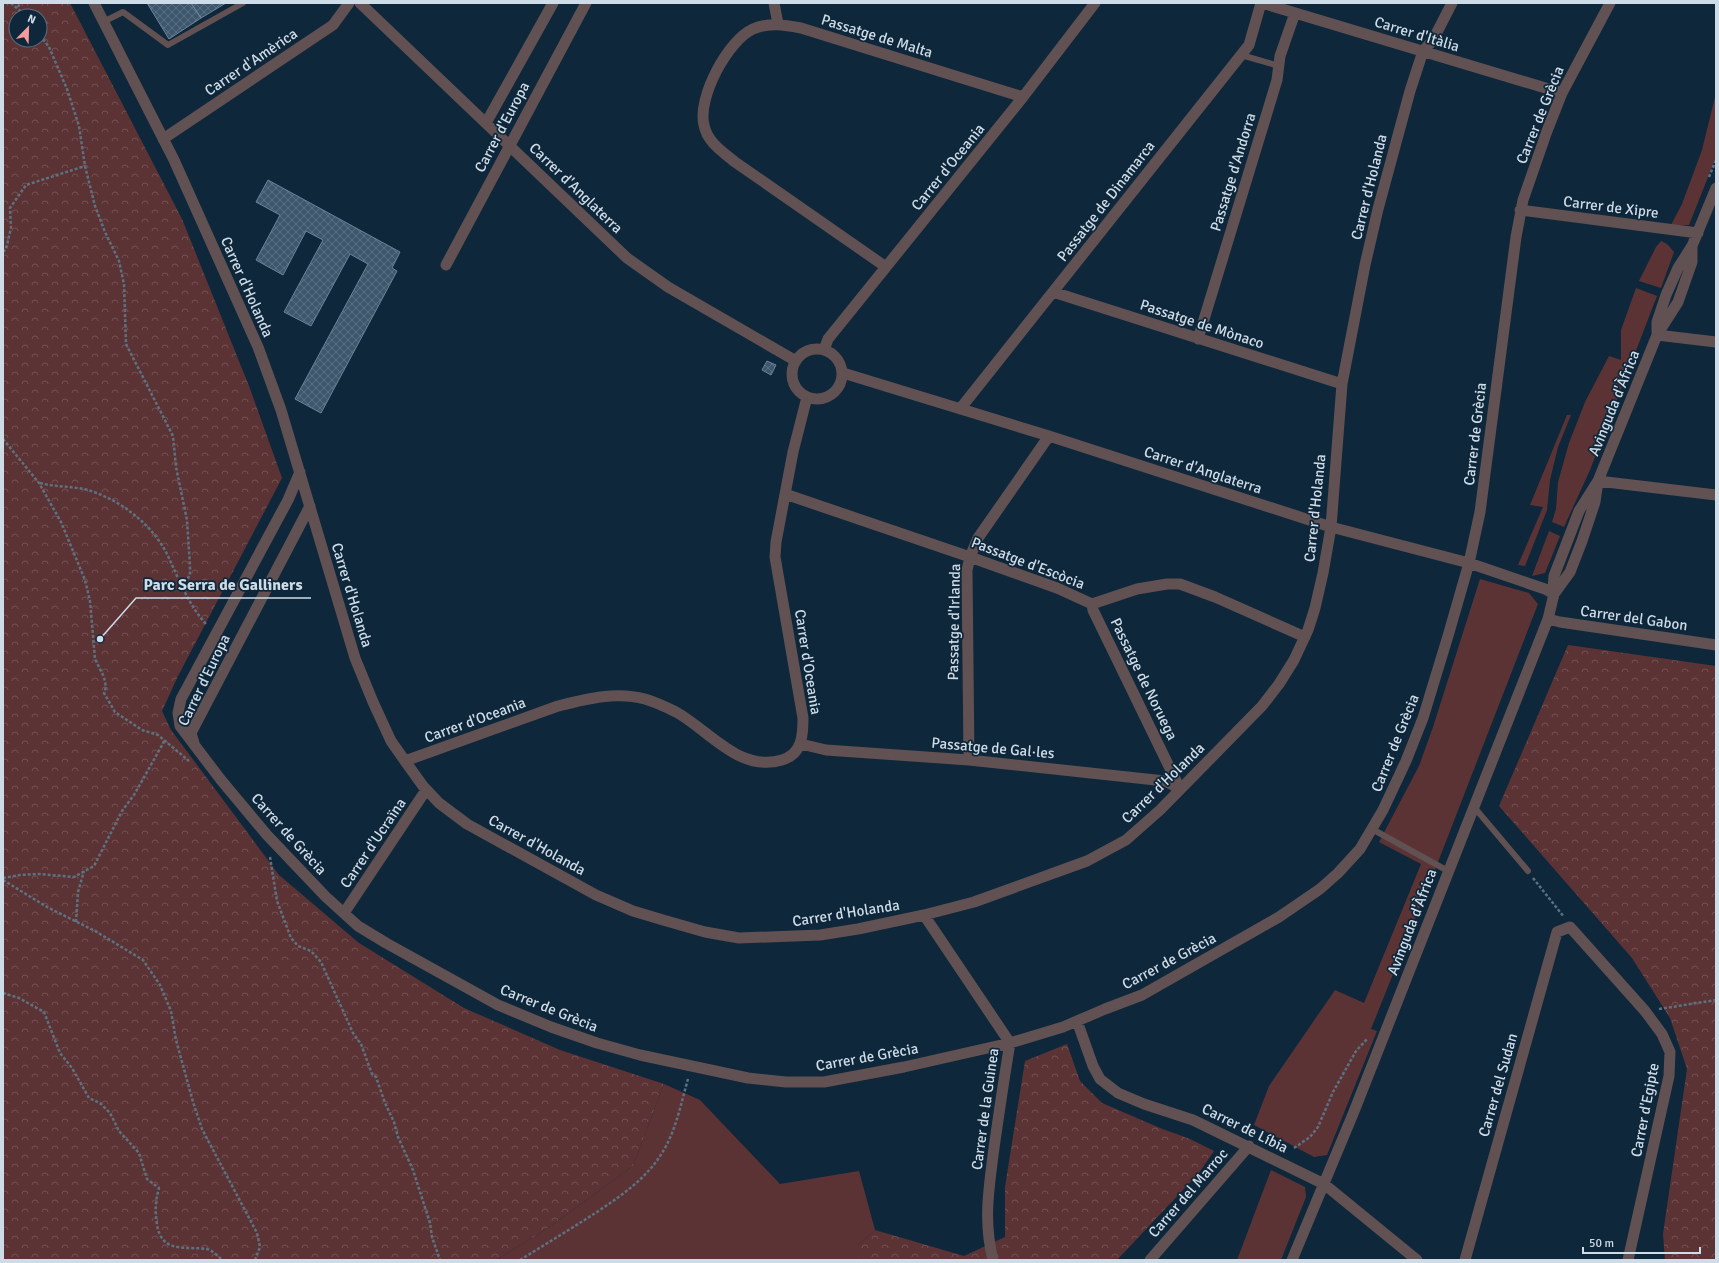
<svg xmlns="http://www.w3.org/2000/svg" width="1719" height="1263" viewBox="0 0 1719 1263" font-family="Signika,sans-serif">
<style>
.green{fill:#5c3335}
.forest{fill:url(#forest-crowns);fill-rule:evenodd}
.building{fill:url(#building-cross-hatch);stroke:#69849a}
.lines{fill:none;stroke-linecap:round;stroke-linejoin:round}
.path{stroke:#5d7181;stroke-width:2.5;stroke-dasharray:3 2;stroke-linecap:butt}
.service{stroke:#615152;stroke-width:6}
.minor{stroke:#615152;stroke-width:11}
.labels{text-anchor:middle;stroke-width:3.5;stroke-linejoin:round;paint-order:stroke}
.street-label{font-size:15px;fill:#cedce8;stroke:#0f273a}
.leader{fill:none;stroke:#cedce8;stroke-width:1.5}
.callout-dot{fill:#cedce8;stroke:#0f273a;stroke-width:1.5}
.callout-label{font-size:16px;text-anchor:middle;font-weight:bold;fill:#cedce8;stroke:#0f273a;stroke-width:3.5;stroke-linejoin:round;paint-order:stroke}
</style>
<defs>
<pattern id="forest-crowns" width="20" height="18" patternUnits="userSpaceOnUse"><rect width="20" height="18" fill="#5c3335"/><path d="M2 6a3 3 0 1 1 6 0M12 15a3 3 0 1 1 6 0" fill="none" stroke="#725052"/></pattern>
<pattern id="building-cross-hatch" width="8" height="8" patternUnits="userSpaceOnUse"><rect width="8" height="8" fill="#3e576d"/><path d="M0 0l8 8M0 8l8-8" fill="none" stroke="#596f82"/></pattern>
</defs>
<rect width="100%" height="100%" fill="#0f273a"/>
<path class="green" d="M1716 93V157L1689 225H1671L1682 204 1702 150Z
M1661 241 1667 244 1674 252 1661 288 1639 281 1656 247Z
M1636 288 1657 296 1590 470 1564 527 1552 522 1556 509 1558 482 1569 443 1585 402 1609 356 1621 360V330Z
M1567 415H1571L1558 447 1550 480 1547 510 1525 566 1518 565 1543 507 1530 505Z
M1549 531 1560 536 1545 573 1532 576Z
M1480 579 1529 593 1538 604 1438 862 1371 1029 1377 1031 1327 1155 1314 1157 1254 1125 1269 1086 1335 990 1364 1003 1421 864 1379 842 1419 766 1433 727Z
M664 1084 700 1100 780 1184 859 1171 875 1230 858 1245V1260H496L548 1228 633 1166Z
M1271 1170 1305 1187 1306 1197 1281 1260H1237Z"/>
<path class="forest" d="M3 3H70L182 219 249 386 282 478 178 676 162 711 171 730 279 875 359 943 464 1008 560 1050 664 1084 633 1166 548 1228 496 1260H3ZM16 16H40V40H16Z
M1568 645 1716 666V1260H1665L1663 1234 1687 1069 1670 1018 1632 958 1499 806Z
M1067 1044 1080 1081 1102 1103 1160 1128 1190 1139 1214 1151 1198 1174 1117 1260H858V1245L875 1230 964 1256 1005 1237V1187L1025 1061Z"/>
<path class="building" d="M147 3H191L201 18 169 39Z
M191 3H226L201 18Z
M268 180 400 252 392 268 397 271 321 413 295 399 368 264 350 254 311 326 284 312 323 240 306 231 283 275 256 260 280 215 256 202Z
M767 361 776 365 771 375 762 370Z"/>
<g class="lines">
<path class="path" d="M11 3 26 16
M18 7 20 3
M40 35 49 47 67 89 79 126 85 166 95 206 105 232 119 261 124 284 126 344 173 436 176 467 187 520 190 566V575L186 581 180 584
M1709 177 1716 160
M3 252 6 249 11 228 10 208 26 185 85 166
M3 439 39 483 61 522 85 580 90 601 95 659 104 677 106 687 104 693 115 712 142 730 158 735 189 761
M40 483C55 487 72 486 88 490 121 500 153 525 168 556 179 580 189 606 207 625
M270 857 277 901 291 938 298 946 311 951 321 962 353 1033 361 1044 372 1074 376 1077 385 1103 394 1122 398 1137 413 1170 430 1223 432 1237 440 1260
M3 878 20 875 39 874 74 877 94 866 122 811 134 795 165 740
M1533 878 1564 917
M3 880 47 907 95 931 143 960 160 985 171 1011 176 1040 193 1102 202 1129 257 1233 260 1247 255 1260
M76 922 78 892 84 871
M3 993 19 998 44 1012 60 1053 72 1068 89 1098 100 1103 110 1113 119 1131 139 1153 147 1179 159 1188C155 1203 155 1210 157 1225 162 1254 186 1246 207 1249 212 1250 218 1256 222 1260
M1659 1009 1716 1000
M1294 1148 1310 1137 1318 1127 1333 1092 1356 1051 1368 1038
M520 1260C546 1244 572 1228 597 1212 622 1195 646 1179 662 1153 676 1131 681 1103 688 1079"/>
<path class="service" d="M103 22 123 12 168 45 243 3
M1241 55 1279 66
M1474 807 1528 871
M1372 829 1448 871"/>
<path class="minor" d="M94 3 174 160 258 347 281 410 355 658 373 702 391 741 405 761 423 786 439 803 467 824 596 895 633 911 663 920 705 932 739 938 820 935 858 929 924 915 974 902 1087 861 1126 840 1160 810 1262 706 1279 684 1294 660 1308 630 1315 608 1323 573 1331 527 1342 384 1365 265 1378 209 1410 91 1423 51 1433 40 1452 3
M360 3 627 258 668 287 796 361
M774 3 778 24
M1262 3 1562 93
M486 123 553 3
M163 139 333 25 349 3
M1520 210 1698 233
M446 265 586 3
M886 267 735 162C723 152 707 142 704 125 697 98 728 40 753 29 769 22 785 25 801 28L1023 97
M1053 292 1342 384
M1657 333V322L1666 295 1678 268 1692 246 1716 188
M1657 335 1716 342
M1198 339 1277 80 1280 56 1295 13
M792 374a25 25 0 1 1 50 0a25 25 0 1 1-50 0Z
M824 350 828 339 1023 97 1095 3
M843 373 1049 436 1331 527 1469 563 1545 589 1554 594
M960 409 1249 45 1261 3
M300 472 288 500 181 699 178 713 180 726 221 780 267 835 326 897 358 926 386 943 498 1005 551 1027 597 1043 640 1055 748 1078 786 1082H824L904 1067 1010 1043 1063 1027 1105 1009 1142 995 1279 917 1320 889 1338 873 1360 849 1383 810 1406 761 1423 718 1448 636 1469 563 1480 512 1516 237 1523 200 1547 131 1562 93 1610 3
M1598 481 1716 495
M785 494 970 557 1057 588 1092 604 1137 589 1167 584H1180L1215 597 1305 637
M1554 594 1553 589 1554 576 1579 511 1598 481 1657 335 1678 302 1692 262V246
M1092 604 1093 610 1180 789
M1548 619 1560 622 1716 645
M194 743 191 733 310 506
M801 744 826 750 969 760 1165 781 1180 789
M969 760 967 570 970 557 978 538 1049 436
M405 761 558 706C586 699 616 691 645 699 655 702 666 707 676 712 709 730 739 773 782 760 802 754 803 736 803 718L775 557 776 542 793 452 807 397
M344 913 426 790
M924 915 1010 1043C1004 1078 999 1113 994 1148 989 1188 983 1220 993 1260
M1077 1021 1093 1066 1100 1079 1118 1093 1144 1104 1193 1120 1324 1184 1417 1260
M1150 1260 1249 1146
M1292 1260 1353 1114 1537 647 1548 619 1554 594 1570 572 1582 541 1595 502 1598 481
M1465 1260 1557 932 1570 927 1645 1011 1662 1034 1670 1052 1669 1076 1628 1260"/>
</g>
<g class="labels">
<g class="street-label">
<text transform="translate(1417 34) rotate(17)" y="5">Carrer d'Itàlia</text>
<text transform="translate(877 36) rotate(17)" y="5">Passatge de Malta</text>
<text transform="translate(251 62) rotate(-34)" y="5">Carrer d'Amèrica</text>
<text transform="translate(1540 115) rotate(-68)" y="5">Carrer de Grècia</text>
<text transform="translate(502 127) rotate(-62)" y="5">Carrer d'Europa</text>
<text transform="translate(948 167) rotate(-51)" y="5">Carrer d'Oceania</text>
<text transform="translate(1233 172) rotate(-73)" y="5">Passatge d'Andorra</text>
<text transform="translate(1369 187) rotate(-76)" y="5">Carrer d'Holanda</text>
<text transform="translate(576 188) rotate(44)" y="5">Carrer d'Anglaterra</text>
<text transform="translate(1106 201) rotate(-52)" y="5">Passatge de Dinamarca</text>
<text transform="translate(1611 207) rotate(7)" y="5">Carrer de Xipre</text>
<text transform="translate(247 287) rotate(66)" y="5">Carrer d'Holanda</text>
<text transform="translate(1202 324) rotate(18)" y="5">Passatge de Mònaco</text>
<text transform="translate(1614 403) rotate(-68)" y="5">Avinguda d'Àfrica</text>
<text transform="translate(1475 434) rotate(-83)" y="5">Carrer de Grècia</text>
<text transform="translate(1203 470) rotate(18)" y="5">Carrer d'Anglaterra</text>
<text transform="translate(1315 508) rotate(-84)" y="5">Carrer d'Holanda</text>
<text transform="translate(1028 563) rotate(21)" y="5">Passatge d'Escòcia</text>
<text transform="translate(352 595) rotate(73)" y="5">Carrer d'Holanda</text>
<text transform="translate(1634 618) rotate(8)" y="5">Carrer del Gabon</text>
<text transform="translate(954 622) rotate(-89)" y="5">Passatge d'Irlanda</text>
<text transform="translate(808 662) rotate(81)" y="5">Carrer d'Oceania</text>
<text transform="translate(1144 679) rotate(64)" y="5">Passatge de Noruega</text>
<text transform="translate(204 680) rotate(-64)" y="5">Carrer d'Europa</text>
<text transform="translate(475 720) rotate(-20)" y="5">Carrer d'Oceania</text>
<text transform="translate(1395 743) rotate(-68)" y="5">Carrer de Grècia</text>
<text transform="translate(993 748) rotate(5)" y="5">Passatge de Gal·les</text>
<text transform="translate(1163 783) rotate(-44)" y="5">Carrer d'Holanda</text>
<text transform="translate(289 834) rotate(48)" y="5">Carrer de Grècia</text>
<text transform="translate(373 843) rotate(-56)" y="5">Carrer d'Ucraïna</text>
<text transform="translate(537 845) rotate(29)" y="5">Carrer d'Holanda</text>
<text transform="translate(846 913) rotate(-9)" y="5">Carrer d'Holanda</text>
<text transform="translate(1412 922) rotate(-69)" y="5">Avinguda d'Àfrica</text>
<text transform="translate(1169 961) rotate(-28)" y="5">Carrer de Grècia</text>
<text transform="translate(549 1008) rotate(22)" y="5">Carrer de Grècia</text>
<text transform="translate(867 1057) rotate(-10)" y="5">Carrer de Grècia</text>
<text transform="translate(1498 1085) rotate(-74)" y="5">Carrer del Sudan</text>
<text transform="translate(985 1109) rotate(-82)" y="5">Carrer de la Guinea</text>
<text transform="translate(1645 1110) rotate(-79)" y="5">Carrer d'Egipte</text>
<text transform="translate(1245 1128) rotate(26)" y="5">Carrer de Líbia</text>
<text transform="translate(1188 1193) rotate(-49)" y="5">Carrer del Marroc</text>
</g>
</g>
<path class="leader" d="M100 639L136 598H311"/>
<circle class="callout-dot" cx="100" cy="639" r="4"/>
<g class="callout-label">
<text x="223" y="590">Parc Serra de Galliners</text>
</g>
<rect width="1719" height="1263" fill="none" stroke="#cedce8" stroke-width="8"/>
<g transform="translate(28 28) rotate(23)"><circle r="19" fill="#0f273a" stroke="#5b6f80"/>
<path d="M0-3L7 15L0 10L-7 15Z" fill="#f49b9f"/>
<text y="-6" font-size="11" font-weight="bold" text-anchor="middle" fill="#cedce8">N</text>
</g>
<path d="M1583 1247v6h117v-6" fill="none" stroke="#cedce8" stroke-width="2"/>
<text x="1589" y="1247" font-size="12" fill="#cedce8" stroke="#0f273a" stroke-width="3" paint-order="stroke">50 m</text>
</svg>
